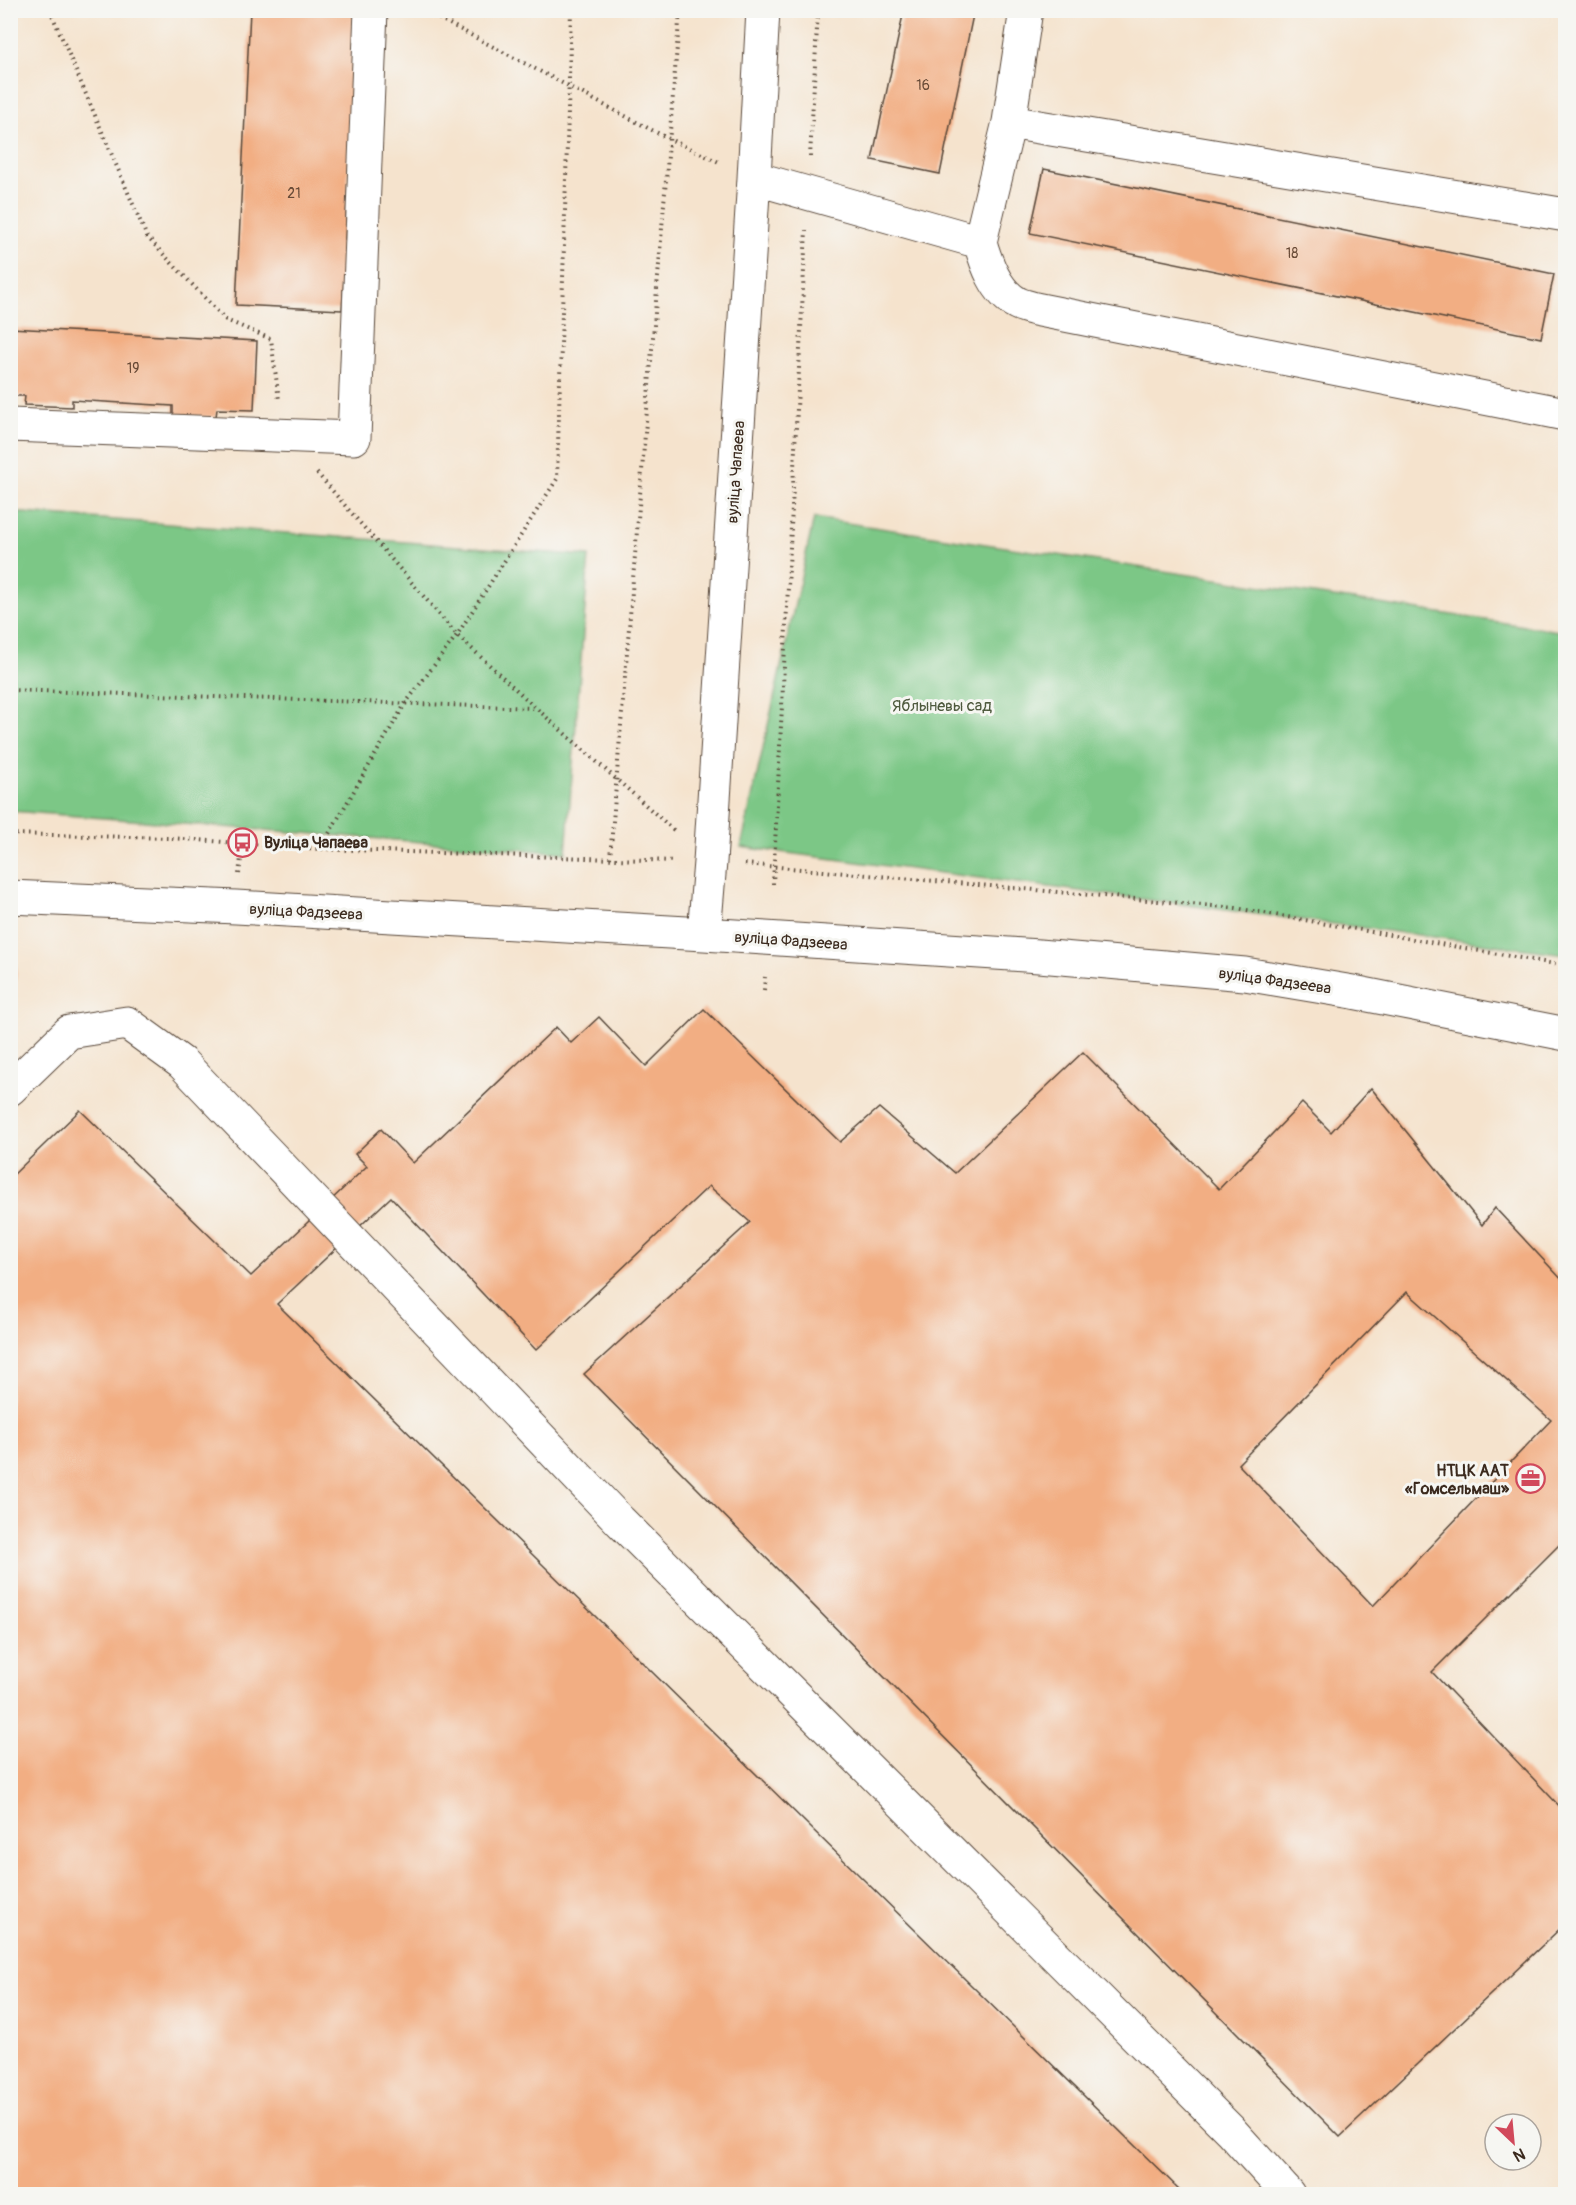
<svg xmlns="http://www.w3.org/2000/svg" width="1576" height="2205" viewBox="0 0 1576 2205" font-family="Pangolin,sans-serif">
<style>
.green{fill:#7bc786;stroke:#5b7852;stroke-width:1.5}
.building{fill:#f2ae83;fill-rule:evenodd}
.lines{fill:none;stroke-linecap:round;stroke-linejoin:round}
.minor-casing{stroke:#574638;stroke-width:35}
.path{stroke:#574638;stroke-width:4;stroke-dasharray:1.5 4.5;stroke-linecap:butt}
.minor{stroke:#fff;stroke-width:33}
.labels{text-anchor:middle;stroke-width:6;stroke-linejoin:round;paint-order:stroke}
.number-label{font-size:14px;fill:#694b37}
.street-label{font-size:16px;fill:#3b2a1e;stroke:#f6f6f2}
.park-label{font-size:16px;fill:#4e593d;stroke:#f6f6f2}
.poi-label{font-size:16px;font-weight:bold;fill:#3b2a1e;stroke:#f6f6f2;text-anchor:start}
</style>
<rect width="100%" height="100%" fill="#f6f6f2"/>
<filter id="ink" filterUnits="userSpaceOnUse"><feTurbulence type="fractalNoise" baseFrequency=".0167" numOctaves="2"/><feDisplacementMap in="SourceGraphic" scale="12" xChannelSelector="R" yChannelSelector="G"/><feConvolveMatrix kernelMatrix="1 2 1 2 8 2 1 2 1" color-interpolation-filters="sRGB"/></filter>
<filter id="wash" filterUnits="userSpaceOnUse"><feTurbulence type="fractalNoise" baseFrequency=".008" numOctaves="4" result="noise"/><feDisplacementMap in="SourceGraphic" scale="24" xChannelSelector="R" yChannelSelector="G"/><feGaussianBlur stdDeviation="1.35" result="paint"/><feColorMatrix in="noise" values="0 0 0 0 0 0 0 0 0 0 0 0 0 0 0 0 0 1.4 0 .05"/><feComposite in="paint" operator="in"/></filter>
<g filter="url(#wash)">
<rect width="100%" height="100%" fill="#f5e3cd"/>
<path class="green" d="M11 512 589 556 566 853 11 811Z
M814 518 1565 632V954L741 847Z"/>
<g id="blocks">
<path class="building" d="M250 10H356L345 239H353L352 278H344L342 310 236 305Z
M904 10H974L940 174 872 160Z
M1044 169 1554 274 1541 338 1030 233Z
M10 328 257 341 254 410 217 409 216 417 173 415V406L72 400V407L24 405 25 396H10Z
M10 966 17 967 14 997 10 996Z
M704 1009 840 1142 879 1108 955 1173 1083 1052 1219 1189 1302 1103 1331 1132 1371 1088 1482 1225 1495 1208 1566 1284V1538L1432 1672 1566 1813V1923L1340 2137 584 1374 750 1222 709 1186 536 1350 391 1197 277 1304 1184 2194H10V1178L80 1110 251 1276 367 1166 355 1154 381 1129 413 1163 556 1027 571 1043 599 1017 646 1066ZM1407 1292 1551 1420 1373 1606 1238 1464Z"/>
</g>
</g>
<g filter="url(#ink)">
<use href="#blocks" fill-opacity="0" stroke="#574638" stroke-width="1.5"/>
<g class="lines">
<defs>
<path id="minor" d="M1026 10 1009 122 1566 215
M754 178 980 242C986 263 996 292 1017 303 1022 306 1029 307 1035 309L1560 413
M980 242 1009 122
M10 425 354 438 371 10
M10 897 236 907 704 934 1039 956 1245 974 1353 992 1566 1034
M704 934 710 862 754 178 763 10
M10 1089 69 1032 127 1023 182 1063 620 1521 1230 2130 1288 2194"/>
</defs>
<use href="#minor" class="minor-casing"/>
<path class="path" d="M50 10 147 237 226 320 271 339 279 400
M423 10 669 139 719 162
M810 157 818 10
M317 473 457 635 536 708 676 832
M10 690 536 708
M10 834 170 838 320 849 675 861
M320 849 405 704 457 635 557 479 571 10
M610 858 680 10
M745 864 1236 908 1566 966
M239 874 243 842
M773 884 806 230
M764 990 765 977"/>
<use href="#minor" class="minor"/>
</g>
</g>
<defs>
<symbol id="bus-ring" viewBox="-11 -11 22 22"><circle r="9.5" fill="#f6f6f2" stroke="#d1495b" stroke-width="1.5"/><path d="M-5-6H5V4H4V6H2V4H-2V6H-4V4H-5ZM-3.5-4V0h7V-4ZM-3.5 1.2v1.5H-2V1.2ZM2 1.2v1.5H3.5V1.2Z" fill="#d1495b"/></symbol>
<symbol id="office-ring" viewBox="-11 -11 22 22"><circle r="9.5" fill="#f6f6f2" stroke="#d1495b" stroke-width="1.5"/><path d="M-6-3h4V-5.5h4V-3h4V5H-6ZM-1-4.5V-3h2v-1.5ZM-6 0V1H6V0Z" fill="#d1495b"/></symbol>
</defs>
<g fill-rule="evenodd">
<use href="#bus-ring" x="226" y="826" width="33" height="33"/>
<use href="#office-ring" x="1514" y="1462" width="33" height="33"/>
</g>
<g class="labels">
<g class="number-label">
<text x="923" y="90">16</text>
<text x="294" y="198">21</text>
<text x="1292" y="258">18</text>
<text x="133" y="373">19</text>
</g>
<g class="street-label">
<text transform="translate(735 472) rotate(-86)" y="6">вуліца Чапаева</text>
<text transform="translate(306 911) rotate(3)" y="6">вуліца Фадзеева</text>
<text transform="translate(791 940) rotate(4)" y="6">вуліца Фадзеева</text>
<text transform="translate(1275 980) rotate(8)" y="6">вуліца Фадзеева</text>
</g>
<g class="park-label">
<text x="942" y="711">Яблыневы сад</text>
</g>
<g class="poi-label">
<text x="264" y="848">Вуліца Чапаева</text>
<text x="1509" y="1476" text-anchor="end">НТЦК ААТ<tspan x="1509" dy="18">«Гомсельмаш»</tspan></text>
</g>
</g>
<rect width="1576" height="2205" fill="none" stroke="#f6f6f2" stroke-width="36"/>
<g transform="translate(1513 2142) rotate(154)"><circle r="28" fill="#f6f6f2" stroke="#aba49d" stroke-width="1.5"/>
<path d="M0-4.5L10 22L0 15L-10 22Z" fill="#d1495b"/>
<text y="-9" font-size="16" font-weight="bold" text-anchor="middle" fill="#3b2a1e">N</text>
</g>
</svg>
